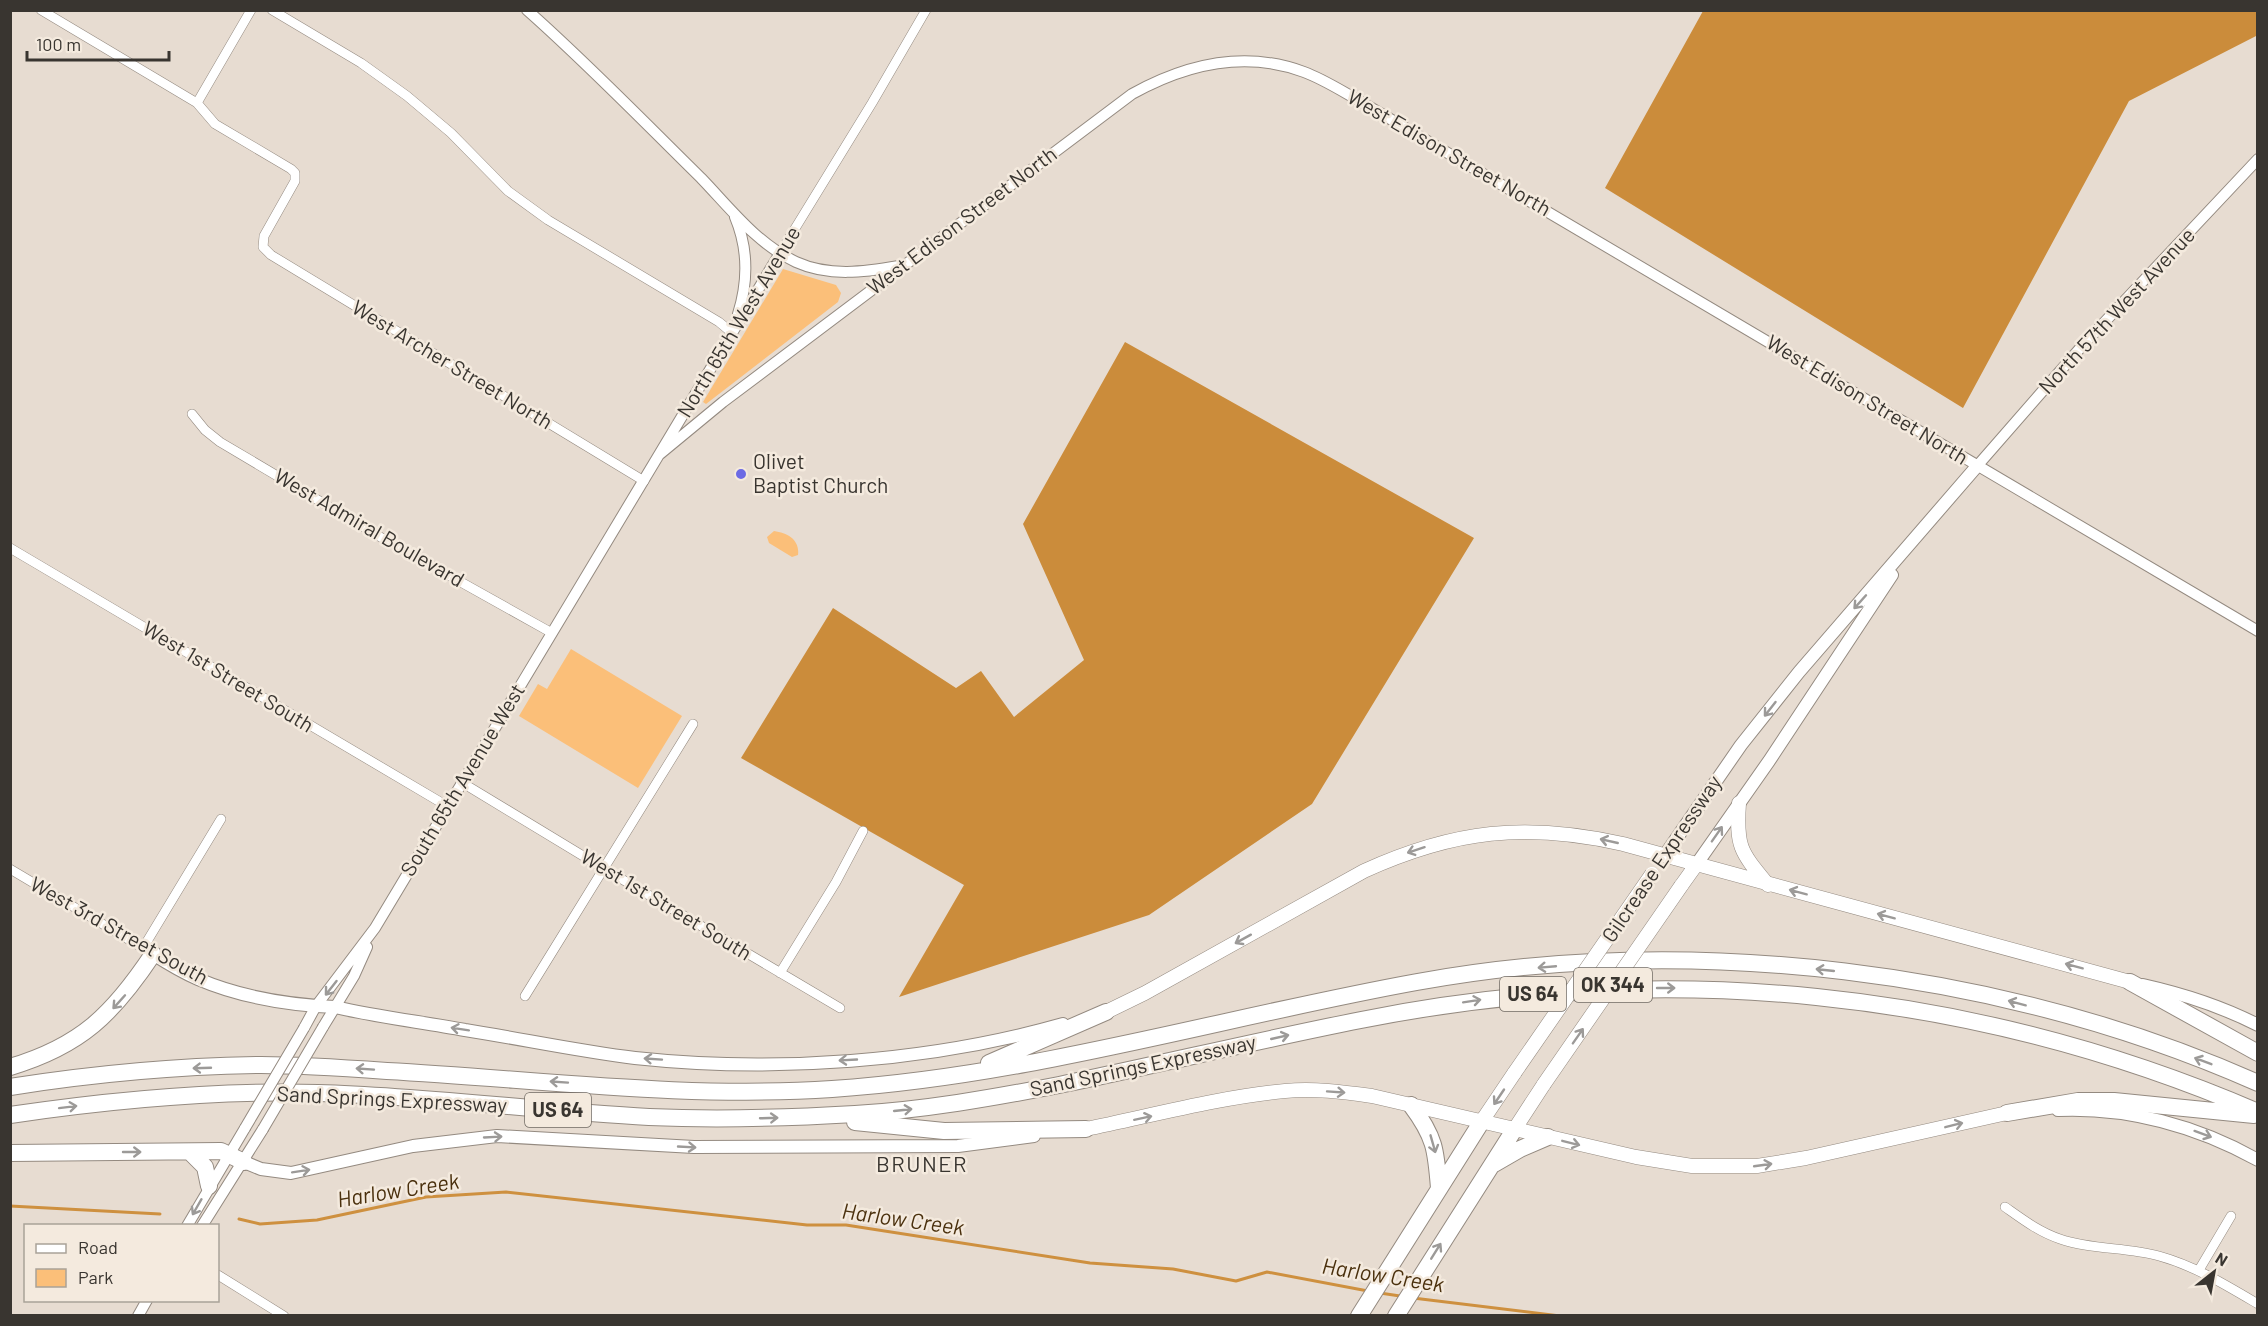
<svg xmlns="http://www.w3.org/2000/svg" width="2268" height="1326" viewBox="0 0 2268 1326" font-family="Barlow,sans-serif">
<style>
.green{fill:#fbbf79}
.forest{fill:#cb8c3b}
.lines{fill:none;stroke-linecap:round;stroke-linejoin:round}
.stream{stroke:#ce903f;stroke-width:3}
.minor-casing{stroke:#948a80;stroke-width:10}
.tertiary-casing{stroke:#948a80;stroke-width:12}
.secondary-casing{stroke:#948a80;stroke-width:14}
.primary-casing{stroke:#948a80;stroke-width:15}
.motorway-casing{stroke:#948a80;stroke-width:18}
.minor{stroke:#fff;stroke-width:9}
.tertiary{stroke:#fff;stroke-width:10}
.secondary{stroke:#fff;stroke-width:12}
.primary{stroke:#fff;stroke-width:14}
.motorway{stroke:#fff;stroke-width:16}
.tertiary-bridge-casing{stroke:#948a80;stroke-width:12;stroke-linecap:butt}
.primary-bridge-casing{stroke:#948a80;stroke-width:15;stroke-linecap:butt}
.tertiary-bridge{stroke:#fff;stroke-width:10}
.primary-bridge{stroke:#fff;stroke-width:14}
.oneway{stroke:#9c9a98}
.poi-dot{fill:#6c6ae4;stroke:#f4eade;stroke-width:2}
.labels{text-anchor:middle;stroke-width:5;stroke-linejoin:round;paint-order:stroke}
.shield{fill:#f4eade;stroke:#716b64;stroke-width:1.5}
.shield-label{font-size:20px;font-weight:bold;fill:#393530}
.street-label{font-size:21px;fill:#393530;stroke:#f4eade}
.poi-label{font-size:21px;fill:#393530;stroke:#f4eade;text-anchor:start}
.neighbourhood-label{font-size:22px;letter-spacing:1.5px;fill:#393530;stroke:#f4eade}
.water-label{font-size:22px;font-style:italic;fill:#4a300d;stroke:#f4eade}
</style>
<rect width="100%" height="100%" fill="#e7dcd1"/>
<path class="green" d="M783 269 836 285 841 293 838 302 706 404 703 402Z
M774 531C788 533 800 540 798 555L792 557 769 543 767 537Z
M571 649 682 716 638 788 519 716 538 684 547 689Z"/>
<path class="forest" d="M1703 11 2257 10 2258 35 2129 101 1963 408 1605 188Z
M1125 342 1474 538 1312 804 1149 915 899 997 964 885 741 758 833 608 956 688 981 671 1014 717 1084 660 1023 524Z"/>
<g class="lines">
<path class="stream" d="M10 1206 160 1214
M239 1219 260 1224 317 1220 426 1197 506 1192 807 1225H846L1090 1263 1173 1269 1236 1281 1267 1272 1368 1291
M1380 1293 1400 1296
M1413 1298 1560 1316"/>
<defs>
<path id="minor" d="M41 10 197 103 215 124 291 169 295 173V181L264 236 263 247 271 255 644 481
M272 10 361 63 407 96 451 133 508 191 548 220 719 322 731 332
M197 103 251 10
M780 253 872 103 926 10
M192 414 205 430 220 442 382 538 552 633
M10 548 447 806
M461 782 603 868 840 1008
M10 869 153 954
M143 948 221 819
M780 973 836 882 863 831
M525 996 693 724
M2005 1207C2022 1219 2039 1232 2060 1239 2092 1250 2127 1247 2159 1256 2195 1266 2226 1285 2258 1304
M2199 1270 2231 1216
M218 1275 284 1316"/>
<path id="tertiary" d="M527 10C587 63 644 122 701 178 730 208 757 244 796 262 829 277 865 272 899 266
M735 217C748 248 748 282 738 314
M660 454 723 402 1132 94C1186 64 1245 50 1304 72 1323 79 1340 90 1358 100L2258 631
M1978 465 2082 346 2258 159
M323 1027 354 976 367 947
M304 1028 316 1006 375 928 780 253
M187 1226 245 1128
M202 1226 263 1129
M138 1316 147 1300"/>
<path id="secondary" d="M1665 855 1741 745 1799 672 1978 465
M1696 865 1769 761 1892 575
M153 954C167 963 182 972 198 979 240 997 290 1005 335 1007 378 1017 422 1022 465 1030 522 1039 578 1051 635 1058 774 1073 929 1062 1063 1024
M2143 985C2183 994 2221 1006 2258 1025
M2058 1110C2128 1107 2197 1126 2258 1160
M244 1162 261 1169 291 1173 413 1146 497 1136 694 1147 958 1146 1034 1136"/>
<path id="primary" d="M1739 803C1736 847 1740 851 1768 885
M1681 886 1696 865
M1106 1012 1145 993 1364 871C1454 830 1526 822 1623 844L2130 982
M1482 1121 1515 1072
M1086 1129C1150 1116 1220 1097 1285 1091 1313 1088 1343 1092 1372 1096L1636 1157 1692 1166H1757L1806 1158 2007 1113
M1514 1130 1544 1084"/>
<path id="motorway" d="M2130 982 2258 1053
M989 1063 1106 1012
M10 1067C81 1046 113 1014 153 954
M10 1087C93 1074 177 1066 261 1065 303 1065 345 1068 387 1071 535 1079 684 1099 832 1089 1030 1076 1223 1017 1417 982 1691 932 2003 970 2258 1083
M1411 1105C1435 1137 1436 1150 1439 1188
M2007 1113 2078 1101H2114L2254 1115
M10 1115C112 1100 215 1090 318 1093 429 1096 539 1111 649 1117 718 1120 787 1118 855 1114 924 1110 992 1098 1059 1085 1160 1064 1260 1040 1361 1020 1666 959 1972 989 2258 1112
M855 1122 944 1131 1086 1129
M190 1152 205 1167 209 1186
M10 1153 221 1151 244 1162
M1494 1164 1520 1149 1548 1137
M1359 1316 1482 1121
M1396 1316 1514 1130"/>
</defs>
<use href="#minor" class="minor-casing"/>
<use href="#tertiary" class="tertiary-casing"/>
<use href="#secondary" class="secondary-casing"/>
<use href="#primary" class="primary-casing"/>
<use href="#motorway" class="motorway-casing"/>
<use href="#minor" class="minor"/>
<use href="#tertiary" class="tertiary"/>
<use href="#secondary" class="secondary"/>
<use href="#primary" class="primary"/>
<use href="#motorway" class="motorway"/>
<defs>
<path id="tertiary-bridge" d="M245 1128 304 1028
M263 1129 323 1027"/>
<path id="primary-bridge" d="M1515 1072 1652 874
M1544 1084 1681 886"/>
</defs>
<use href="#tertiary-bridge" class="tertiary-bridge-casing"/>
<use href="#primary-bridge" class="primary-bridge-casing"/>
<use href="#tertiary-bridge" class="tertiary-bridge"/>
<use href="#primary-bridge" class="primary-bridge"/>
</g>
<defs><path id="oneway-shaft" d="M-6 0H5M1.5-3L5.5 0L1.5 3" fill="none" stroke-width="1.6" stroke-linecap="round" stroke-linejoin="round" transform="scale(1.5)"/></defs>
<g class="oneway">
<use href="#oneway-shaft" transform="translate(1860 602) rotate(132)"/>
<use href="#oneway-shaft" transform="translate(1770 709) rotate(128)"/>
<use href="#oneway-shaft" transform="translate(1717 834) rotate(-55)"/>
<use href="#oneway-shaft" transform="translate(1609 841) rotate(-167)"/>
<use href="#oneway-shaft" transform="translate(1416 850) rotate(162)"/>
<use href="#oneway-shaft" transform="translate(1798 892) rotate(-165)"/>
<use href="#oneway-shaft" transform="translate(1886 916) rotate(-165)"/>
<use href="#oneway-shaft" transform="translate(1243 939) rotate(151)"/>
<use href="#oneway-shaft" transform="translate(2074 966) rotate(-165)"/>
<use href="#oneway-shaft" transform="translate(1547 967) rotate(175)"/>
<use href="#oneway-shaft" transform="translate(1825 970) rotate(-174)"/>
<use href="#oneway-shaft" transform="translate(331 988) rotate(128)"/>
<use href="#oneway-shaft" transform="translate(1666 988)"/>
<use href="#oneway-shaft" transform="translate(1472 1001) rotate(-9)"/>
<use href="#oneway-shaft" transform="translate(119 1002) rotate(132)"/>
<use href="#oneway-shaft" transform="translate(2017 1003) rotate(-165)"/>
<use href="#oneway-shaft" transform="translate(460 1029) rotate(-171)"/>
<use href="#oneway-shaft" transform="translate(1578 1036) rotate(-55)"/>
<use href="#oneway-shaft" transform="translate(1280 1037) rotate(-13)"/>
<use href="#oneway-shaft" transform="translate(653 1059) rotate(-176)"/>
<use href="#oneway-shaft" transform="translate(848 1060) rotate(177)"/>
<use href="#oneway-shaft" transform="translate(2203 1061) rotate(-159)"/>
<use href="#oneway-shaft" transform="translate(202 1068) rotate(178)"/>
<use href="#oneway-shaft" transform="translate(365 1069) rotate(-176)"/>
<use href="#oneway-shaft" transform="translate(559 1082) rotate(-176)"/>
<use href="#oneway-shaft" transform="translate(1336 1092) rotate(4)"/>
<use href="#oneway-shaft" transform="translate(1499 1097) rotate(124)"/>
<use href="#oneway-shaft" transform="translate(68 1107) rotate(-7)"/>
<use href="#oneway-shaft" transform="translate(903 1110) rotate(-6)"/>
<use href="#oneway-shaft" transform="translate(769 1118) rotate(-2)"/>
<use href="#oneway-shaft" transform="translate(1143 1118) rotate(-12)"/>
<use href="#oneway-shaft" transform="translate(1954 1125) rotate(-14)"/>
<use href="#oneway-shaft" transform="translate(2203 1134) rotate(20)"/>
<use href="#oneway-shaft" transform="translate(493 1137) rotate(-3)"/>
<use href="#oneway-shaft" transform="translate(1571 1143) rotate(14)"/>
<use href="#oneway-shaft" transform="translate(1433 1144) rotate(74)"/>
<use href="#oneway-shaft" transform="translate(687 1147) rotate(3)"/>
<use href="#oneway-shaft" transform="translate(132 1152)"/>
<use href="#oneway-shaft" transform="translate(1763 1165) rotate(-8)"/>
<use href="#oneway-shaft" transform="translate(301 1171) rotate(-9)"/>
<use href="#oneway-shaft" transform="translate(197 1207) rotate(120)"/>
<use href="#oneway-shaft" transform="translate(1436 1251) rotate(-58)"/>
</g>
<circle class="poi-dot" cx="741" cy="474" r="6"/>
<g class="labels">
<g class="shield">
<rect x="1574" y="968" width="78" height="34" rx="4.5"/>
<rect x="1500" y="977" width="66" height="34" rx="4.5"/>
<rect x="525" y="1093" width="66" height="34" rx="4.5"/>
</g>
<g class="shield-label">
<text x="1613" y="992">OK 344</text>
<text x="1533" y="1001">US 64</text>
<text x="558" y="1117">US 64</text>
</g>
<g class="street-label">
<text transform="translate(1449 153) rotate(30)" y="7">West Edison Street North</text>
<text transform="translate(962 221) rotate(-37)" y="7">West Edison Street North</text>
<text transform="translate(2117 311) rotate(-47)" y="7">North 57th West Avenue</text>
<text transform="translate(739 322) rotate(-59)" y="7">North 65th West Avenue</text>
<text transform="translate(452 365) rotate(31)" y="7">West Archer Street North</text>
<text transform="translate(1867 400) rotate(31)" y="7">West Edison Street North</text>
<text transform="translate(369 528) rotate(30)" y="7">West Admiral Boulevard</text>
<text transform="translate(228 677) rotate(31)" y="7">West 1st Street South</text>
<text transform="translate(463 780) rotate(-59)" y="7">South 65th Avenue West</text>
<text transform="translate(1662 859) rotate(-56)" y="7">Gilcrease Expressway</text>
<text transform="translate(666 905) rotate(31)" y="7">West 1st Street South</text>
<text transform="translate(119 931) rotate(29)" y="7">West 3rd Street South</text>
<text transform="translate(1143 1066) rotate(-12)" y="7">Sand Springs Expressway</text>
<text transform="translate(392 1100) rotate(3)" y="7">Sand Springs Expressway</text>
</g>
<g class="poi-label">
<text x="753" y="469">Olivet<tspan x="753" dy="24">Baptist Church</tspan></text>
</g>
<g class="neighbourhood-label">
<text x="922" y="1172">BRUNER</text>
</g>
<g class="water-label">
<text transform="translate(398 1190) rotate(-9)" y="8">Harlow Creek</text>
<text transform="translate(903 1219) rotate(8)" y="8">Harlow Creek</text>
<text transform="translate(1383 1275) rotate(9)" y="8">Harlow Creek</text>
</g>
</g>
<rect width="2268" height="1326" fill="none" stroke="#393530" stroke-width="24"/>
<rect x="24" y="1224" width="195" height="78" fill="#f4eade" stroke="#a9a298" stroke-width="1.5"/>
<rect x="36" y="1244" width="30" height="9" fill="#ffffff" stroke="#a9a298" stroke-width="1.5"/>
<text x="78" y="1254" font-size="18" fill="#393530">Road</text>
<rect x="36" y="1269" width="30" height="18" fill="#fbbf79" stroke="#a9a298" stroke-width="1.5"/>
<text x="78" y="1284" font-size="18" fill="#393530">Park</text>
<g transform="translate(2214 1272) rotate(31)" stroke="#f4eade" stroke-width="4.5" paint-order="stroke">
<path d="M0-4.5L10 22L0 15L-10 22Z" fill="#393530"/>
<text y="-9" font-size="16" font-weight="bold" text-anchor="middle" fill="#393530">N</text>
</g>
<path d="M27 51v9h142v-9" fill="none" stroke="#393530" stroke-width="3"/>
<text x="36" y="51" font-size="18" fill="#393530" stroke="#f4eade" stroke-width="4.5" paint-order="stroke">100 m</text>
</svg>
